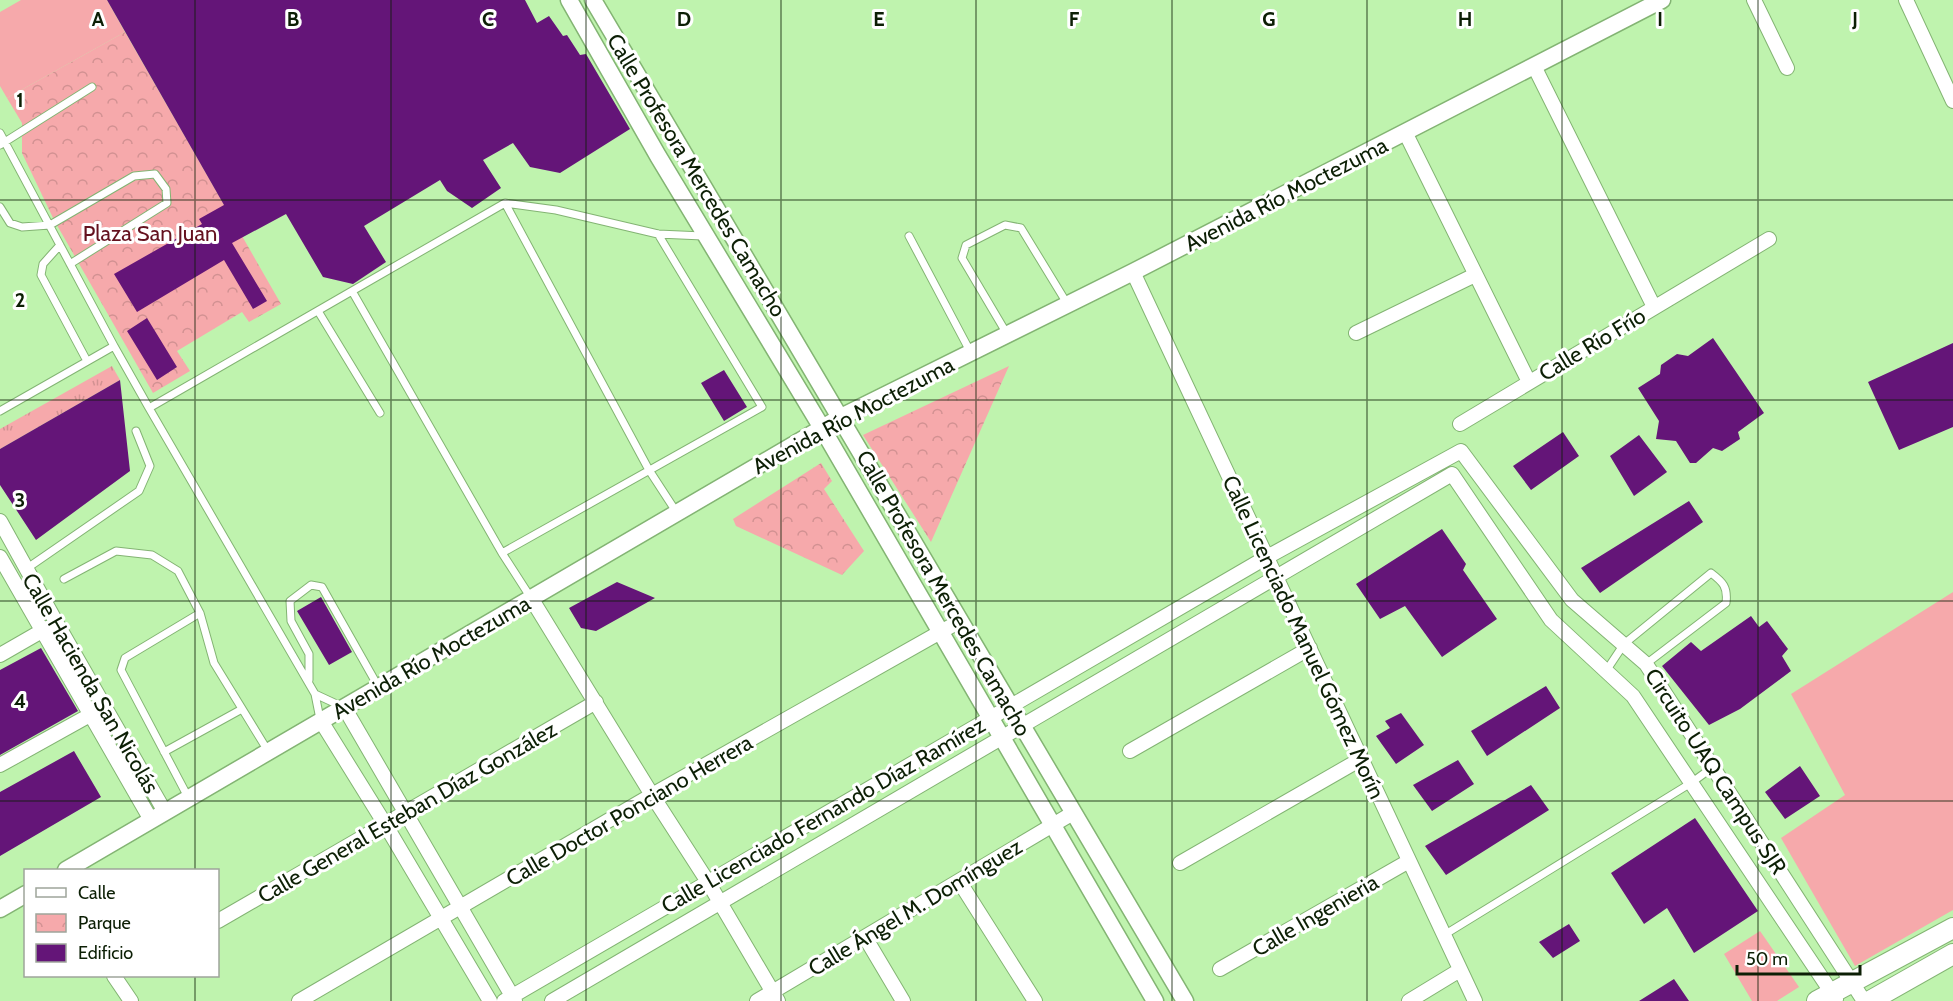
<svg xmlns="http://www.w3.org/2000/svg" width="1953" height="1001" viewBox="0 0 1953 1001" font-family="Cabin,sans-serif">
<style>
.grass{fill:url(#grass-tufts)}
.park{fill:url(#park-crowns)}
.pitch{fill:#f6a9ab}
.building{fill:#641578}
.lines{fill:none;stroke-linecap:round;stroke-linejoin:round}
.service-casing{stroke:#83b473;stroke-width:9}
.minor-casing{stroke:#83b473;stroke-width:16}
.tertiary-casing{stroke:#83b473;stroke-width:19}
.secondary-casing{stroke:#83b473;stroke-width:22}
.service{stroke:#fff;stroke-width:7}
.minor{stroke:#fff;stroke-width:14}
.tertiary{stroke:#fff;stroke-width:16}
.secondary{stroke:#fff;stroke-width:20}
.grid{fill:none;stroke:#0c1f05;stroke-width:1.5;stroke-opacity:0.55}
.labels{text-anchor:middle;stroke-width:6;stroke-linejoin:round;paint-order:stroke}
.street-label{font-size:22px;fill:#0c1f05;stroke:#fff}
.park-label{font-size:22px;fill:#64111e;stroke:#fff}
.grid-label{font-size:20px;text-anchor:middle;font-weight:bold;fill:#0c1f05;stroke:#fff;stroke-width:6;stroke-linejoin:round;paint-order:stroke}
</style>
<defs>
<pattern id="grass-tufts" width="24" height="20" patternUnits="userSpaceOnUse" patternTransform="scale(1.5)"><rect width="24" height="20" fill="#f6a9ab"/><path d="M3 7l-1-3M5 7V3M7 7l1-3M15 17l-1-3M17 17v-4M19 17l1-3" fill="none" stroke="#d29192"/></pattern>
<pattern id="park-crowns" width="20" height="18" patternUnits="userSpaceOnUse" patternTransform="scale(1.5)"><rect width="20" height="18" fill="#f6a9ab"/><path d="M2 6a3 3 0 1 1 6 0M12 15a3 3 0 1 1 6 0" fill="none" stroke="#d29192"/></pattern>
</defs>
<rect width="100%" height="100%" fill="#bff3ae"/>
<path class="grass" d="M112 366 120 380 0 449V429Z"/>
<path class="park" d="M125 32 281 304 249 322 242 312 177 351 190 371 153 393 54 220 22 153V123L7 98Z
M1009 366 931 542 863 435Z
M821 463 832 481 824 489 864 551 842 575 736 526 733 519Z"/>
<path class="pitch" d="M21 0H107L125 32 7 98 0 86V12Z
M1953 592V910L1855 966 1781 838 1845 795 1791 694Z
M1760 931 1799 987 1777 1001H1752L1724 954Z"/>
<path class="building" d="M107 0H525L537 23 549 16 563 36 567 35 580 55 586 54 630 129 560 173 530 167 513 143 483 160 501 188 472 208 447 191 440 180 364 226 386 262 353 284 323 277 286 214 232 243 267 301 253 309 224 260 137 312 114 274 202 224 199 219 224 205Z
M147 318 177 367 157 380 127 331Z
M1713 338 1764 413 1738 432 1740 439 1722 451 1713 448 1696 463H1690L1676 441 1656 439 1659 421 1638 388 1660 374 1661 365 1677 354 1688 356Z
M1953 343V427L1899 450 1868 382Z
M724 370 747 407 724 421 701 383Z
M120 380 130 471 36 540 0 485V449Z
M1563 432 1579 456 1531 490 1513 466Z
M1639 435 1667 472 1634 496 1610 456Z
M1689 501 1703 522 1600 593 1581 568Z
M1442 529 1466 564 1463 570 1497 619 1442 657 1405 606 1380 619 1356 584Z
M617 582 655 598 596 631 581 628 569 608Z
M321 597 352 652 329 665 297 611Z
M1751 616 1759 627 1767 621 1788 649 1782 656 1791 671 1740 709 1709 725 1662 666 1691 642 1701 651Z
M41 648 78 711 0 755V670Z
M1546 686 1560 708 1487 756 1471 731Z
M1401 713 1424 745 1396 764 1376 736 1390 728 1385 721Z
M74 751 101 797 0 856V792Z
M1458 760 1474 784 1432 811 1413 785Z
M1800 766 1820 796 1785 819 1765 792Z
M1531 785 1549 810 1446 875 1425 846Z
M1695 818 1758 911 1694 953 1667 908 1644 924 1611 873Z
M1569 924 1580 941 1553 958 1539 942Z
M1674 979 1689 1001H1639Z"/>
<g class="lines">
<defs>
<path id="service" d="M0 133 114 346
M0 145 92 87
M505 203 649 470 677 513
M0 207 10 223 22 227 50 225 134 176 155 174 166 189 167 203 70 264
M909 236 971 353
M60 245 43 264 41 275 87 361
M352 291 505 203 556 210 658 234 703 236
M318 311 380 413
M1007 334 962 258 966 245 1005 225 1021 228 1068 305
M0 411 114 346 149 408
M502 553 762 407 658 234
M26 569 139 491 150 466 136 431
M64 579 116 551 152 555 178 571 200 613 214 663 268 751
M1606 671 1624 644 1711 573C1723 582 1728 587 1726 603L1646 664
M309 680V654L291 621 290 601 311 585 322 587 379 688
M315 694 343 707
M320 719 315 694 149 408 352 291 502 553 531 598
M164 752 242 709
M188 797 121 670 125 658 200 613
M1444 935 1691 783 1713 767"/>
<path id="minor" d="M1754 0 1787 68
M1906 0 1953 101
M1534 66 1654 307
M1405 132 1529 382
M1133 272 1475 1001
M1356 333 1475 275
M1460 424 1769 239
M0 521 56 622 165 812
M0 557 151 820
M531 598 652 795 708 882 778 1001
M0 655 47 628
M344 707 515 1001
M321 721 385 824 490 1001
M1130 751 1310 648
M0 765 90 715
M1180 863 1361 759
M959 881 1035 1001
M218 921 596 702
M865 937 903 1001
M1220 969 1409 861
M114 976 131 1001
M299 1001 652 795 960 621
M504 1001 1267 557 1461 451 1572 600 1646 664 1864 1001
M552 1001 1452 474 1551 620 1633 696 1836 999
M757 1001 1073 813
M1409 1001 1460 970"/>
<path id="tertiary" d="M569 0 658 156 822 428 1155 1001
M593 0 1185 1001
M66 870 841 417 1133 272 1662 0
M0 909 26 894"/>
<path id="secondary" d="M1817 1001 1953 928
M1870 1001 1953 954"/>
</defs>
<use href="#service" class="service-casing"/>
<use href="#minor" class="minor-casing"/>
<use href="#tertiary" class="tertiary-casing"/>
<use href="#secondary" class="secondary-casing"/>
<use href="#service" class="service"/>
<use href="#minor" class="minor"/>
<use href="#tertiary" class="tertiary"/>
<use href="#secondary" class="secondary"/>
</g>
<path class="grid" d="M195 0V870M391 0V1001M586 0V1001M781 0V1001M976 0V1001M1172 0V1001M1367 0V1001M1562 0V1001M1758 0V1001M0 200H1953M0 400H1953M0 601H1953M0 801H1953M195 976V1001"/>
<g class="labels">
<g class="street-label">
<text transform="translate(697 175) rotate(59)" y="8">Calle Profesora Mercedes Camacho</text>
<text transform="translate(1286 194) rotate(-27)" y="8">Avenida Río Moctezuma</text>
<text transform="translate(1592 344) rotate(-31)" y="8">Calle Río Frío</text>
<text transform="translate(853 415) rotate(-28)" y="8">Avenida Río Moctezuma</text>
<text transform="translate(944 593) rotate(60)" y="8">Calle Profesora Mercedes Camacho</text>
<text transform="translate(1304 637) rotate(65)" y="8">Calle Licenciado Manuel Gómez Morín</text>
<text transform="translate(431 657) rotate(-30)" y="8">Avenida Río Moctezuma</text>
<text transform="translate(91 683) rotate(60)" y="8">Calle Hacienda San Nicolás</text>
<text transform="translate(1716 771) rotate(57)" y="8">Circuito UAQ Campus SJR</text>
<text transform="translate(629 810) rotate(-30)" y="8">Calle Doctor Ponciano Herrera</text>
<text transform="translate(407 812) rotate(-30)" y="8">Calle General Esteban Díaz González</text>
<text transform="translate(823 815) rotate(-30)" y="8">Calle Licenciado Fernando Díaz Ramírez</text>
<text transform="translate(915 907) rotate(-31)" y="8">Calle Ángel M. Domínguez</text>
<text transform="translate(1315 915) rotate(-30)" y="8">Calle Ingenieria</text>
</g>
<g class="park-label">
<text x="150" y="241">Plaza San Juan</text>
</g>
</g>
<g class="grid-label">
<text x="98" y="26">A</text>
<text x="293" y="26">B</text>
<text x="488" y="26">C</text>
<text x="684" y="26">D</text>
<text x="879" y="26">E</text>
<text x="1074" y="26">F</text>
<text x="1269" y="26">G</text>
<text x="1465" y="26">H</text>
<text x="1660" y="26">I</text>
<text x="1855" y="26">J</text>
<text x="20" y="107">1</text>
<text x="20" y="307">2</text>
<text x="20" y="507">3</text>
<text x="20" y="708">4</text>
</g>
<rect x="24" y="869" width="195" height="108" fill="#ffffff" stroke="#9ea59b" stroke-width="1.5"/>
<rect x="36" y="888" width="30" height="9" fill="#ffffff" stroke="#9ea59b" stroke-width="1.5"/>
<text x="78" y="899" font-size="18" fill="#0c1f05">Calle</text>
<rect x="36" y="914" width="30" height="18" fill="url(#park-crowns)" stroke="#9ea59b" stroke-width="1.5"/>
<text x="78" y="929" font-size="18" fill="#0c1f05">Parque</text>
<rect x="36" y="944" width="30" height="18" fill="#641578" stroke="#9ea59b" stroke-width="1.5"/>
<text x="78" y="959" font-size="18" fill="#0c1f05">Edificio</text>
<path d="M1737 965v9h123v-9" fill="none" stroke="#0c1f05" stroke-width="3"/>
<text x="1746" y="965" font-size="18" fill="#0c1f05" stroke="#ffffff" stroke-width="4.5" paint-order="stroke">50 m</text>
</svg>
